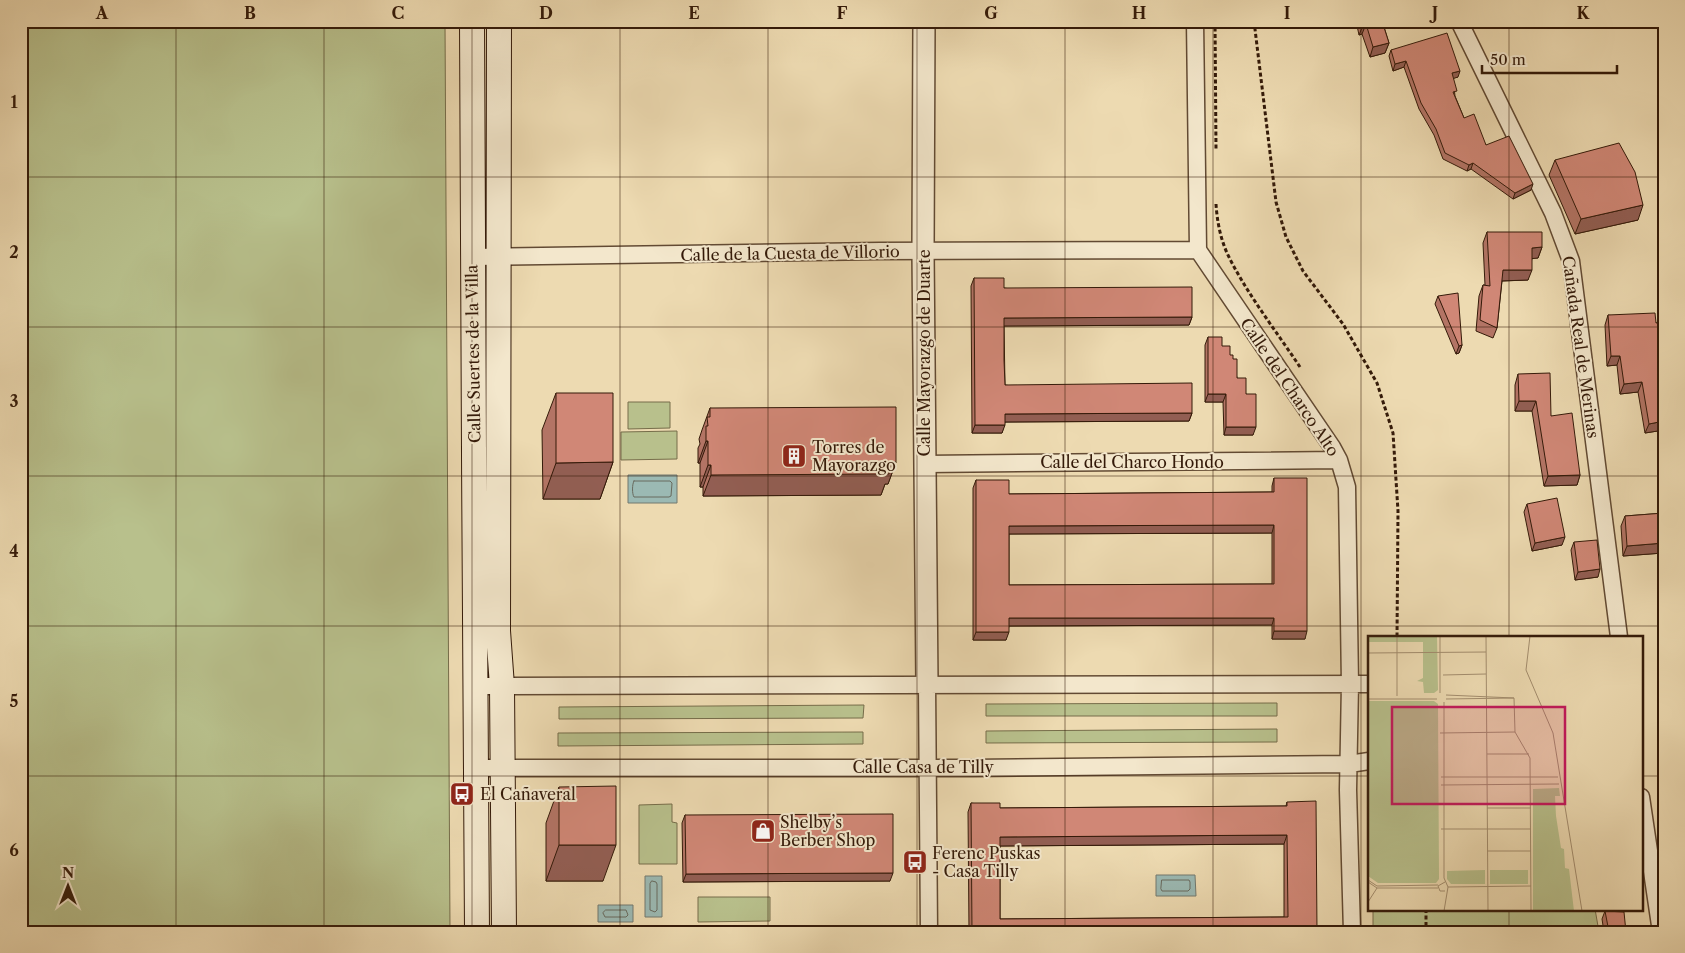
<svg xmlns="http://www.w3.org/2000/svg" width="1685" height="953" viewBox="0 0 1685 953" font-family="'Libre Caslon Text',serif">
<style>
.green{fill:#b8c08c;stroke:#766d4a}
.water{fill:#9bb9b3;stroke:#72796f}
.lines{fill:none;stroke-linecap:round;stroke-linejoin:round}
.shore{stroke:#686a5e;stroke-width:1}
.minor-casing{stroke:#624a33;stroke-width:19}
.tertiary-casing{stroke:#624a33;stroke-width:24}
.secondary-casing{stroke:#341a09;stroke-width:26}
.path{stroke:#341a09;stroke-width:3;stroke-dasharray:4 2.5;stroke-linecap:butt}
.minor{stroke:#f3e7cc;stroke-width:16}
.tertiary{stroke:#f3e7cc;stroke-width:21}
.secondary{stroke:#f3e7cc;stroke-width:24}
.wall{fill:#b37465;stroke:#341a09;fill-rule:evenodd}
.shaded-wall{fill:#925e53;stroke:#341a09}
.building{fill:#d08776;stroke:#341a09;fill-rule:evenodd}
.grid{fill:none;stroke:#341a09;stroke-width:1;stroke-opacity:0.55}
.labels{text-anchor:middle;stroke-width:4;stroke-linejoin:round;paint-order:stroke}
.street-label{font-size:16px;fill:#341a09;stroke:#f3e7cc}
.poi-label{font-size:16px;fill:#341a09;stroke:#f3e7cc;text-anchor:start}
.inset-road{fill:none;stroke:#a38d6e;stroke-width:1}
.view{fill:#c2185b;fill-opacity:0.15;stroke:#c2185b;stroke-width:2.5}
.inset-edge{fill:none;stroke:#341a09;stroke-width:2.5}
.neatline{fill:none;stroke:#341a09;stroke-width:2}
.grid-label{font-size:16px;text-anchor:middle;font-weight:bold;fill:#341a09}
</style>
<rect width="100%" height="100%" fill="#eddab1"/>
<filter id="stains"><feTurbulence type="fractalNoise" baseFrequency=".004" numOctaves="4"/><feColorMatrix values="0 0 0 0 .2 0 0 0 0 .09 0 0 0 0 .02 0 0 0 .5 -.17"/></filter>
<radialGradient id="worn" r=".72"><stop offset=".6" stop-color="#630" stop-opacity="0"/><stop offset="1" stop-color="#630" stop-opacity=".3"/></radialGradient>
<path class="green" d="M21 21H445L450 932H21Z
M628 402H670V428L628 429Z
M677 431V459L621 460V432Z
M1277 703V716H986V704Z
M864 705 863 718 559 719V707Z
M1277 729V742L986 743V731Z
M863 732V744L558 746V733Z
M672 804V822L677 823V864H639V805Z
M698 897H770V921L698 922Z
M1373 909H1595L1599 932H1373Z"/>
<path class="water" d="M628 475H677V503H628Z
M1156 875H1195L1196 896H1156Z
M645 876H662V917H645Z
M598 905H633V922H598Z"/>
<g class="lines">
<path class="shore" d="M634 481H670L672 483 671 496 669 497H634C632 494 632 484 634 481Z
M1162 880H1189L1190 882V889L1188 891H1162L1161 889Z
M652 881 656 882 657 884V910L655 912 650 910V884Z
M606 910H626L628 915 626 917H605L603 913Z"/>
<defs>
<path id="minor" d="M1195 21 1198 250 1332 447 1339 460 1347 487 1350 684 1348 790 1352 932
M1459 21 1553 213 1571 261 1619 637
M471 257 880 251 1198 250
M925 464 1339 460
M927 684 929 932
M477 686 1369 684
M477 768H973L1349 764 1369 761
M1641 797 1661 932"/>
<path id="tertiary" d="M924 21 923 251 927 684"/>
<path id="secondary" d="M472 21C471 325 477 628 477 932
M499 21 498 631 502 686 504 932"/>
</defs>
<use href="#minor" class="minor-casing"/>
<use href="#tertiary" class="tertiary-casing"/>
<use href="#secondary" class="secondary-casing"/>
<path class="path" d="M1215 21 1216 150
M1254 21 1276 202 1286 237 1303 271 1343 324 1377 383 1393 433 1398 511 1397 637
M1216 204C1217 220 1220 237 1227 253 1245 291 1276 331 1300 367
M1369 805V850
M1426 909V932"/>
<use href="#minor" class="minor"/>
<use href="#tertiary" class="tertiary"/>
<use href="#secondary" class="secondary"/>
</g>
<path class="wall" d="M1356 21H1386L1384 27 1389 43 1385 53 1370 57 1362 34 1359 35Z
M1391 50 1458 77 1453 78 1455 96 1464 118 1486 145 1531 190 1513 199 1471 169 1467 171 1443 159 1434 135 1419 109 1404 67 1393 71 1389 56Z
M1555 160 1638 220 1575 234 1549 175Z
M1487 232 1542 247 1538 258H1532L1528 280 1502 281 1497 328 1493 338 1476 331 1479 296 1483 285H1485L1483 243Z
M974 278 1004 288 1192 317 1189 325 1004 326 1005 385 1192 413 1189 421 1005 422 1002 433H972L971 286Z
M1438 296 1462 345 1459 353 1456 354 1435 304Z
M1608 315 1656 323 1664 322V430L1645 433 1638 392 1620 394 1617 365 1607 366 1605 325Z
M1208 337 1222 346 1233 359 1237 378 1246 394 1253 435H1224L1223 402H1205V345Z
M1518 374 1551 416 1580 475 1577 485 1544 486 1532 411H1515V385Z
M556 393 613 462 600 499H543L542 430Z
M710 408 896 462 888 484H885L881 495 703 496V487H700V463H698V448L700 444 699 439 702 430Z
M1662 465H1664V499L1659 475Z
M1274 478 1305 639H1272V625L1009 626 1006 640H973V488L976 480 1009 494 1272 492V486ZM1272 533V584L1009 585V534Z
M1527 504 1562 545 1532 551 1524 512Z
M1664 513V567L1663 553 1623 556 1621 526 1625 516Z
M1574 542 1598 577 1575 580 1571 550Z
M559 787 603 881H546V823Z
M1287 802 1317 932H969L968 812 971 803 1000 808 1286 806ZM1284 844V917L1000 919V846Z
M685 815 890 881 683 882 682 823Z
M1605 911 1626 932H1604L1602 919Z"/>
<path class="shaded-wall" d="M1516 21H1525L1514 25Z
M1366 24 1362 34 1359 35 1363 25Z
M1389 43 1385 53 1370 57 1373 47Z
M1406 61 1404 67 1393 71 1395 64Z
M1460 71 1458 77 1449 80 1452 73Z
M1473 163 1471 169 1467 171 1469 165Z
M1533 184 1531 190 1513 199 1515 193Z
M1643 205 1638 220 1575 234 1581 219Z
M1542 247 1538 258 1528 259 1532 248Z
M1503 270H1532L1528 280 1499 281Z
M1192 317 1189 325 1002 326 1004 318Z
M1462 345 1459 353 1456 354 1459 346Z
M1611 356H1620L1617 365 1607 366Z
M1642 382 1638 392 1620 394 1624 384Z
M1208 394H1226L1223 402H1205Z
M1519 401H1536L1532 411H1515Z
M1192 413 1189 421 1002 422 1005 414Z
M1664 421V430L1645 433 1649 424Z
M975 425H1005L1002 433H972Z
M1226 427H1256L1253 435H1224Z
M706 441H708L700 463H698Z
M613 462 600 499H543L556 463Z
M892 462H896L888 484H885L881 495 703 496 711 475 889 466Z
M708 465H711L703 487H700Z
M1580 475 1577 485 1544 486 1548 476Z
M1274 525 1272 533 1006 534 1009 526Z
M1565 537 1562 545 1532 551 1535 543Z
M1664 543V549L1663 553 1623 556 1627 546Z
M1600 569 1598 577 1575 580 1578 572Z
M1009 618H1274L1272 625 1006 626Z
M1274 631H1307L1305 639H1272Z
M976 632H1009L1006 640H973Z
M1287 835 1284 844 997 846 1000 837Z
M559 845H616L603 881H546Z
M893 873 890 881 683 882 686 874Z"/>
<path class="building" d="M1362 21H1382L1389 43 1373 47 1366 24 1363 25Z
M1447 33 1460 71 1452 73 1457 91 1453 92 1464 118 1474 114 1486 145 1509 136 1533 184 1515 193 1473 163 1469 165 1445 153 1436 129 1421 103 1406 61 1395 64 1391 50Z
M1619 143 1635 172 1643 205 1581 219 1555 160Z
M1487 232H1542V247L1532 248V270H1503L1497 328 1480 320 1483 285 1490 286Z
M974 278H1004V288L1192 287V317L1004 318V360L1005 385 1192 383V413L1005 414V425H975Z
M1458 293 1462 345 1459 346 1438 296Z
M1655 313 1656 323 1664 322V421L1649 424 1642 382 1624 384 1620 356H1611L1608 315Z
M1208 337H1222V346H1230V355H1233V359H1237V378H1246V394H1256V427H1226V394H1208Z
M1550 373 1551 416 1572 413 1580 475 1548 476 1536 401H1519L1518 374Z
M556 393H613V462L556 463Z
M896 407V462H892V466H889V474L711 475V465H708V441H706V426H708L707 417H710V408Z
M1274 478H1307V631H1274V618H1009V632H976V480H1009V494L1274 492ZM1274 525V584L1009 585V526Z
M1557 498 1565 537 1535 543 1527 504Z
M1664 513V543L1627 546 1625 516Z
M1597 540 1600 569 1578 572 1574 542Z
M616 786V845H559V787Z
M1316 801 1317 932H972L971 803H1000V808L1287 806V802ZM1287 835 1288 917 1000 919V837Z
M893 814V873L686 874 685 815Z
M1605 911 1624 912 1626 932H1609Z
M559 926H616V932H559Z"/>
<path class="grid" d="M176 21V932M324 21V932M472 21V932M620 21V932M768 21V932M917 21V932M1065 21V932M1213 21V932M1361 21V932M1509 21V637M21 177H1664M21 327H1664M21 476H1664M21 626H1664M21 776H1369M1641 776H1664M1509 909V932"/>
<defs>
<symbol id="building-square" viewBox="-11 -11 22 22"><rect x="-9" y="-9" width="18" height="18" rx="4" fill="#8f2418" stroke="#f3e7cc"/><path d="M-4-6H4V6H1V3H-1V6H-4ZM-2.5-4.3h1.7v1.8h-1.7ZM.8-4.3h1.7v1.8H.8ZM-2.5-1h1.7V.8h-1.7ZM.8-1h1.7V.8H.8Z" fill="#fff"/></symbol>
<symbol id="bus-square" viewBox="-11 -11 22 22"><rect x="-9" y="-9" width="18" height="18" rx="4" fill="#8f2418" stroke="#f3e7cc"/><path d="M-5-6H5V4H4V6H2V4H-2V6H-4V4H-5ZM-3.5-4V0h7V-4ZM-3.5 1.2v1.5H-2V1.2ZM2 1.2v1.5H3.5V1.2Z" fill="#fff"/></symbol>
<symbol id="shop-square" viewBox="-11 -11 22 22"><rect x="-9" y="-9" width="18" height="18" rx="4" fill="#8f2418" stroke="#f3e7cc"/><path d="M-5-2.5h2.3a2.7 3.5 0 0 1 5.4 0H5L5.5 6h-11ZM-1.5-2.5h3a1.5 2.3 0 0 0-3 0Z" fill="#fff"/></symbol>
</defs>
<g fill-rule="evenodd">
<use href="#building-square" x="780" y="442" width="28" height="28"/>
<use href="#bus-square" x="448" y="780" width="28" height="28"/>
<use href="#shop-square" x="749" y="817" width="28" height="28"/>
<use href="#bus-square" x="901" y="848" width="28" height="28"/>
</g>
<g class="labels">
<g class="street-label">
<text transform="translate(790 253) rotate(-1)" y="6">Calle de la Cuesta de Villorio</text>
<text transform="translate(1581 347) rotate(82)" y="6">Cañada Real de Merinas</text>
<text transform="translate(924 353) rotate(-90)" y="6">Calle Mayorazgo de Duarte</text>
<text transform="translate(473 354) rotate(-91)" y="6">Calle Suertes de la Villa</text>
<text transform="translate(1290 387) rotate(56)" y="6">Calle del Charco Alto</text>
<text x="1132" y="468">Calle del Charco Hondo</text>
<text x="923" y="773">Calle Casa de Tilly</text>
</g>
<g class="poi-label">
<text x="812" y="453">Torres de<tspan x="812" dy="18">Mayorazgo</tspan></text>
<text x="480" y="800">El Cañaveral</text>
<text x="780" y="828">Shelby’s<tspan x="780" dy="18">Berber Shop</tspan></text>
<text x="932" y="859">Ferenc Puskas<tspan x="932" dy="18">- Casa Tilly</tspan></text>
</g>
</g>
<g transform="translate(1368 636)">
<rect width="275" height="275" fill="#eddab1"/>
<path d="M0 0H69L70 54 66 57H56L55 46 49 45 55 42V6H0ZM0 65H66L70 68 71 243 68 247H10L0 240ZM191 152 192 160H187L188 180 193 212 196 213 197 232 201 233 206 275H165V153ZM117 234V248H83L79 243V235ZM122 234H160V248H122Z" fill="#b8c08c"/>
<path class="inset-road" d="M29 0V60M118 0 120 275M162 0 158 34 185 97 214 275M0 17 118 16M75 39 118 38M72 57V0M78 59 146 62M146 62 147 96 162 122 163 275M0 63H69M78 63 146 62M76 66V242L80 251 76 275M72 97 147 96M119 118H161M73 141H190M73 149 191 148M119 172H163M73 193H163M119 215H163M0 244 9 250 70 249M0 246 9 252H70M80 251 163 250M77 255H72L70 250 77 246M0 266 9 252"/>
<path class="view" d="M24 71H197V168H24Z"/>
<rect width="275" height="275" class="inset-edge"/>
</g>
<rect width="1685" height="953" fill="none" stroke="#eddab1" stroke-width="55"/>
<g transform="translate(68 886)" stroke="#f3e7cc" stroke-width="4" paint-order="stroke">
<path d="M0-4L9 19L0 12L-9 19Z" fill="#341a09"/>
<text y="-8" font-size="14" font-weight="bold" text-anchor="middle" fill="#341a09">N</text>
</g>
<path d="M1482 65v8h135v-8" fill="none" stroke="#341a09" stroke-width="2.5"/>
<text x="1490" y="65" font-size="15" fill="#341a09" stroke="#f3e7cc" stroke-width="4" paint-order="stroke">50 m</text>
<rect x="28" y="28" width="1630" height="898" class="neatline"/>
<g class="grid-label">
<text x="102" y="19">A</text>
<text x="250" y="19">B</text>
<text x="398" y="19">C</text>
<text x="546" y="19">D</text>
<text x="694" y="19">E</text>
<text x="842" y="19">F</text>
<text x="991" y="19">G</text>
<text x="1139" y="19">H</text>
<text x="1287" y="19">I</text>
<text x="1435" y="19">J</text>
<text x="1583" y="19">K</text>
<text x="14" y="108">1</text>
<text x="14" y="258">2</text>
<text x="14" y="407">3</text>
<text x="14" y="557">4</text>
<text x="14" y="707">5</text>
<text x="14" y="856">6</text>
</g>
<rect width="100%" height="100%" filter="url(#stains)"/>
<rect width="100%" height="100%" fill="url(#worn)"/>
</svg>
